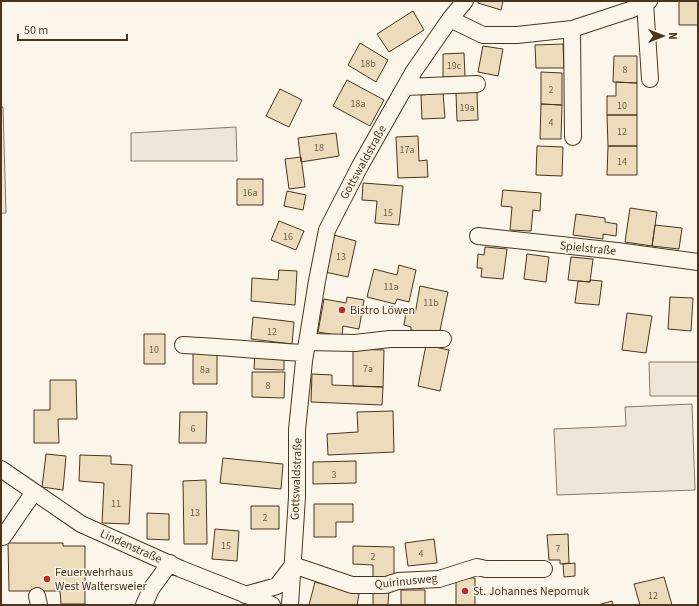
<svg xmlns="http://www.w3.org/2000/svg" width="699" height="606" viewBox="0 0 699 606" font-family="'Source Sans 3',sans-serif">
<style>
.green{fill:#ede6d9;stroke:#887966}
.building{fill:#ecdcbc;stroke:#4a3520}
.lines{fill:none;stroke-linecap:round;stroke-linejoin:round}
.minor-casing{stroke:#4a3520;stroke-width:18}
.minor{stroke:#fbf6e9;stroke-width:16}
.poi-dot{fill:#c62828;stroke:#fbf6e9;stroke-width:1.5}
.labels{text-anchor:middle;stroke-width:3;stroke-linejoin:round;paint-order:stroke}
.number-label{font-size:10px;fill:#725f47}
.street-label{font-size:12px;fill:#4a3520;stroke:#fbf6e9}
.poi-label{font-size:12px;fill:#4a3520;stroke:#fbf6e9;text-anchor:start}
</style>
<rect width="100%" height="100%" fill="#fbf6e9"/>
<path class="green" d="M1 107H3L6 213H1Z
M236 127 237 161H131V133Z
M649 362H698V396H650Z
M692 404 695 490 557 495 554 429 626 426 625 407Z"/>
<path class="building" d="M479 1H503L501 10 478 3Z
M679 1H698V25H679Z
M413 11 424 30 389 52 377 34Z
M360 43 388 60 376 82 348 65Z
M563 44 564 68H536L535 45Z
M483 46 503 49 498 76 478 72Z
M464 53 465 77H443V54Z
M614 56H637V83L613 82Z
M541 72 562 73V105L541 104Z
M347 80 384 100 370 126 333 106Z
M616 82 637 83V115H607V96H616Z
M280 89 302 100 289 127 266 116Z
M477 92 478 120 457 121 456 93Z
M443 93 445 118 422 119 421 95Z
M541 104 562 105 561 139H540Z
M607 115H637V146H608Z
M336 133 339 156 301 162 298 138Z
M418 136 419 161 427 160 428 177 398 178 396 137Z
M537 146 563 147 562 176 536 175Z
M608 146H637V175H607Z
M301 157 305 187 289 189 285 159Z
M237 179H263V205H237Z
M363 183 403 186 399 225 375 223 377 201 362 200Z
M503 190 541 193 540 211 533 210 531 231 510 230 512 207 501 206Z
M287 191 306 195 303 210 284 206Z
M630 208 657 212 652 246 625 242Z
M576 214 605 218V222L617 224 616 236 603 234V239L573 235Z
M279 221 304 231 296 250 271 240Z
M655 225 682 228 679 249 652 246Z
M334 235 356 241 348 277 325 272Z
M485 247 507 249 503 279 481 277 482 268H477L478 254 484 255Z
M527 254 549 257 546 282 524 279Z
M571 257 593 259 590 282 568 280Z
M399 265 416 270 409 302 397 299 395 304 367 297 374 269 397 275Z
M279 270 297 271 295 305 251 301 252 278 278 280Z
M590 280 602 281 599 305 575 303 578 281 590 282Z
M420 286 448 292 439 335 411 330V327L404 325 406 312 415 314Z
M347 297 364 300 359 329 343 326 342 336 318 332 324 299 346 303Z
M670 297 693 298 691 331 668 329Z
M627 313 652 316 646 353 622 350Z
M253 317 294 322 292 344 251 339Z
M144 334H165V364H144Z
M426 345 449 350 440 391 418 386Z
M353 349 384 350 383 387 353 386Z
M193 353H217V384H193Z
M255 353 284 354V370L254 369Z
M252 372H285L284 398 252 397Z
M312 374 332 375V385L383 387 382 405 311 402Z
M50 380H76L77 419H58L59 443H34V410H50Z
M393 411 394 452 328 455 327 434 358 432 357 412Z
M180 412H207L206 443H179Z
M46 454 66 456 63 490 42 487Z
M80 455 111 456V464L132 465 129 524 102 523 104 483 79 481Z
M223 458 283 464 281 489 220 483Z
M356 461V483L313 484V462Z
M206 480 207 544H184L183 481Z
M314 504H353V522H336V537H314Z
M251 506H279V529H251Z
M147 513 169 514V540L147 539Z
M215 529 239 531 237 561 212 559Z
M568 534 569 563 560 564V560H549L547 535Z
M434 539 437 563 408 566 405 543Z
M8 543H63V546H85V604H61L60 591H9Z
M353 546 394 547V577H373V565L353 564Z
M575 563V576L564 577 563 564Z
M664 577 672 605H640L634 584Z
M456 578H475V605H456Z
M315 582 359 594 357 605H309Z
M373 589H389L388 605H373Z
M401 590H425V605H401Z
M612 601 613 605H598Z"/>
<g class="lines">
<defs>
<path id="minor" d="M645 3 650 79
M450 19 483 35H517L572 29 630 10 649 1
M572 29 573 137
M405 87 477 84
M478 236 617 251 698 262
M307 342 355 343 390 339H443
M183 345C224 347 264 351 305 353
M1 469 81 524 181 569 272 605
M3 537 34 492
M245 595 277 586 293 565 352 585H386L398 581 439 579 477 567 486 569H544
M37 596 39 605
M144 605 151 589 170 563
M290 605 297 497V430L304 361 317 281 327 230 360 166 414 71 450 19 465 1"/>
</defs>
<use href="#minor" class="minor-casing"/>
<use href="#minor" class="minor"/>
</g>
<g class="poi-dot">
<circle cx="342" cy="310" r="4"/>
<circle cx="47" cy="579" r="4"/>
<circle cx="465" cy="591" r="4"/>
</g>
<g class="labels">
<g class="number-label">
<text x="368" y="67">18b</text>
<text x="454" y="69">19c</text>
<text x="625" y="73">8</text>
<text x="551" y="93">2</text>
<text x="358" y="107">18a</text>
<text x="622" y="109">10</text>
<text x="467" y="111">19a</text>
<text x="551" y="126">4</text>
<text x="622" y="135">12</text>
<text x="319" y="151">18</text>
<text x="407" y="153">17a</text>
<text x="622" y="165">14</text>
<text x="250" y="196">16a</text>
<text x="388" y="216">15</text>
<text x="288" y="240">16</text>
<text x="341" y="260">13</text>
<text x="391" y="290">11a</text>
<text x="431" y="306">11b</text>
<text x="272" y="335">12</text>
<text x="154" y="353">10</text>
<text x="368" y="372">7a</text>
<text x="205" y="373">8a</text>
<text x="268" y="389">8</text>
<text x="193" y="432">6</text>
<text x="334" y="478">3</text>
<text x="116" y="507">11</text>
<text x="195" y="516">13</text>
<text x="265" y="521">2</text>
<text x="226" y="549">15</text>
<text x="558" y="552">7</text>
<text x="421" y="557">4</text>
<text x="373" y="560">2</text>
<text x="653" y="599">12</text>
</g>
<g class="street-label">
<text transform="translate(363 162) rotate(-61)" y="4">Gottswaldstraße</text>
<text transform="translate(588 248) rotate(6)" y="4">Spielstraße</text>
<text transform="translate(296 479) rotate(-88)" y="4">Gottswaldstraße</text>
<text transform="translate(131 546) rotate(24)" y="4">Lindenstraße</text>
<text transform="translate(406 581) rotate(-6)" y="4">Quirinusweg</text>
</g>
<g class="poi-label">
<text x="350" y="314">Bistro Löwen</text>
<text x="55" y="576">Feuerwehrhaus<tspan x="55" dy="14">West Waltersweier</tspan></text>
<text x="473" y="595">St. Johannes Nepomuk</text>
</g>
</g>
<rect width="699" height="606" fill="none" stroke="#4a3520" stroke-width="4"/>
<g transform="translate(663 36) rotate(90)" stroke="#fbf6e9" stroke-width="3" paint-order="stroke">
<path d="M0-3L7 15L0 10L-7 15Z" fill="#4a3520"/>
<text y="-6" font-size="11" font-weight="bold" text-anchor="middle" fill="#4a3520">N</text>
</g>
<path d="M18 34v6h109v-6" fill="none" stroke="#4a3520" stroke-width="2"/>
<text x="24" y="34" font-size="12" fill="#4a3520" stroke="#fbf6e9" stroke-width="3" paint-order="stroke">50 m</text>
</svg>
